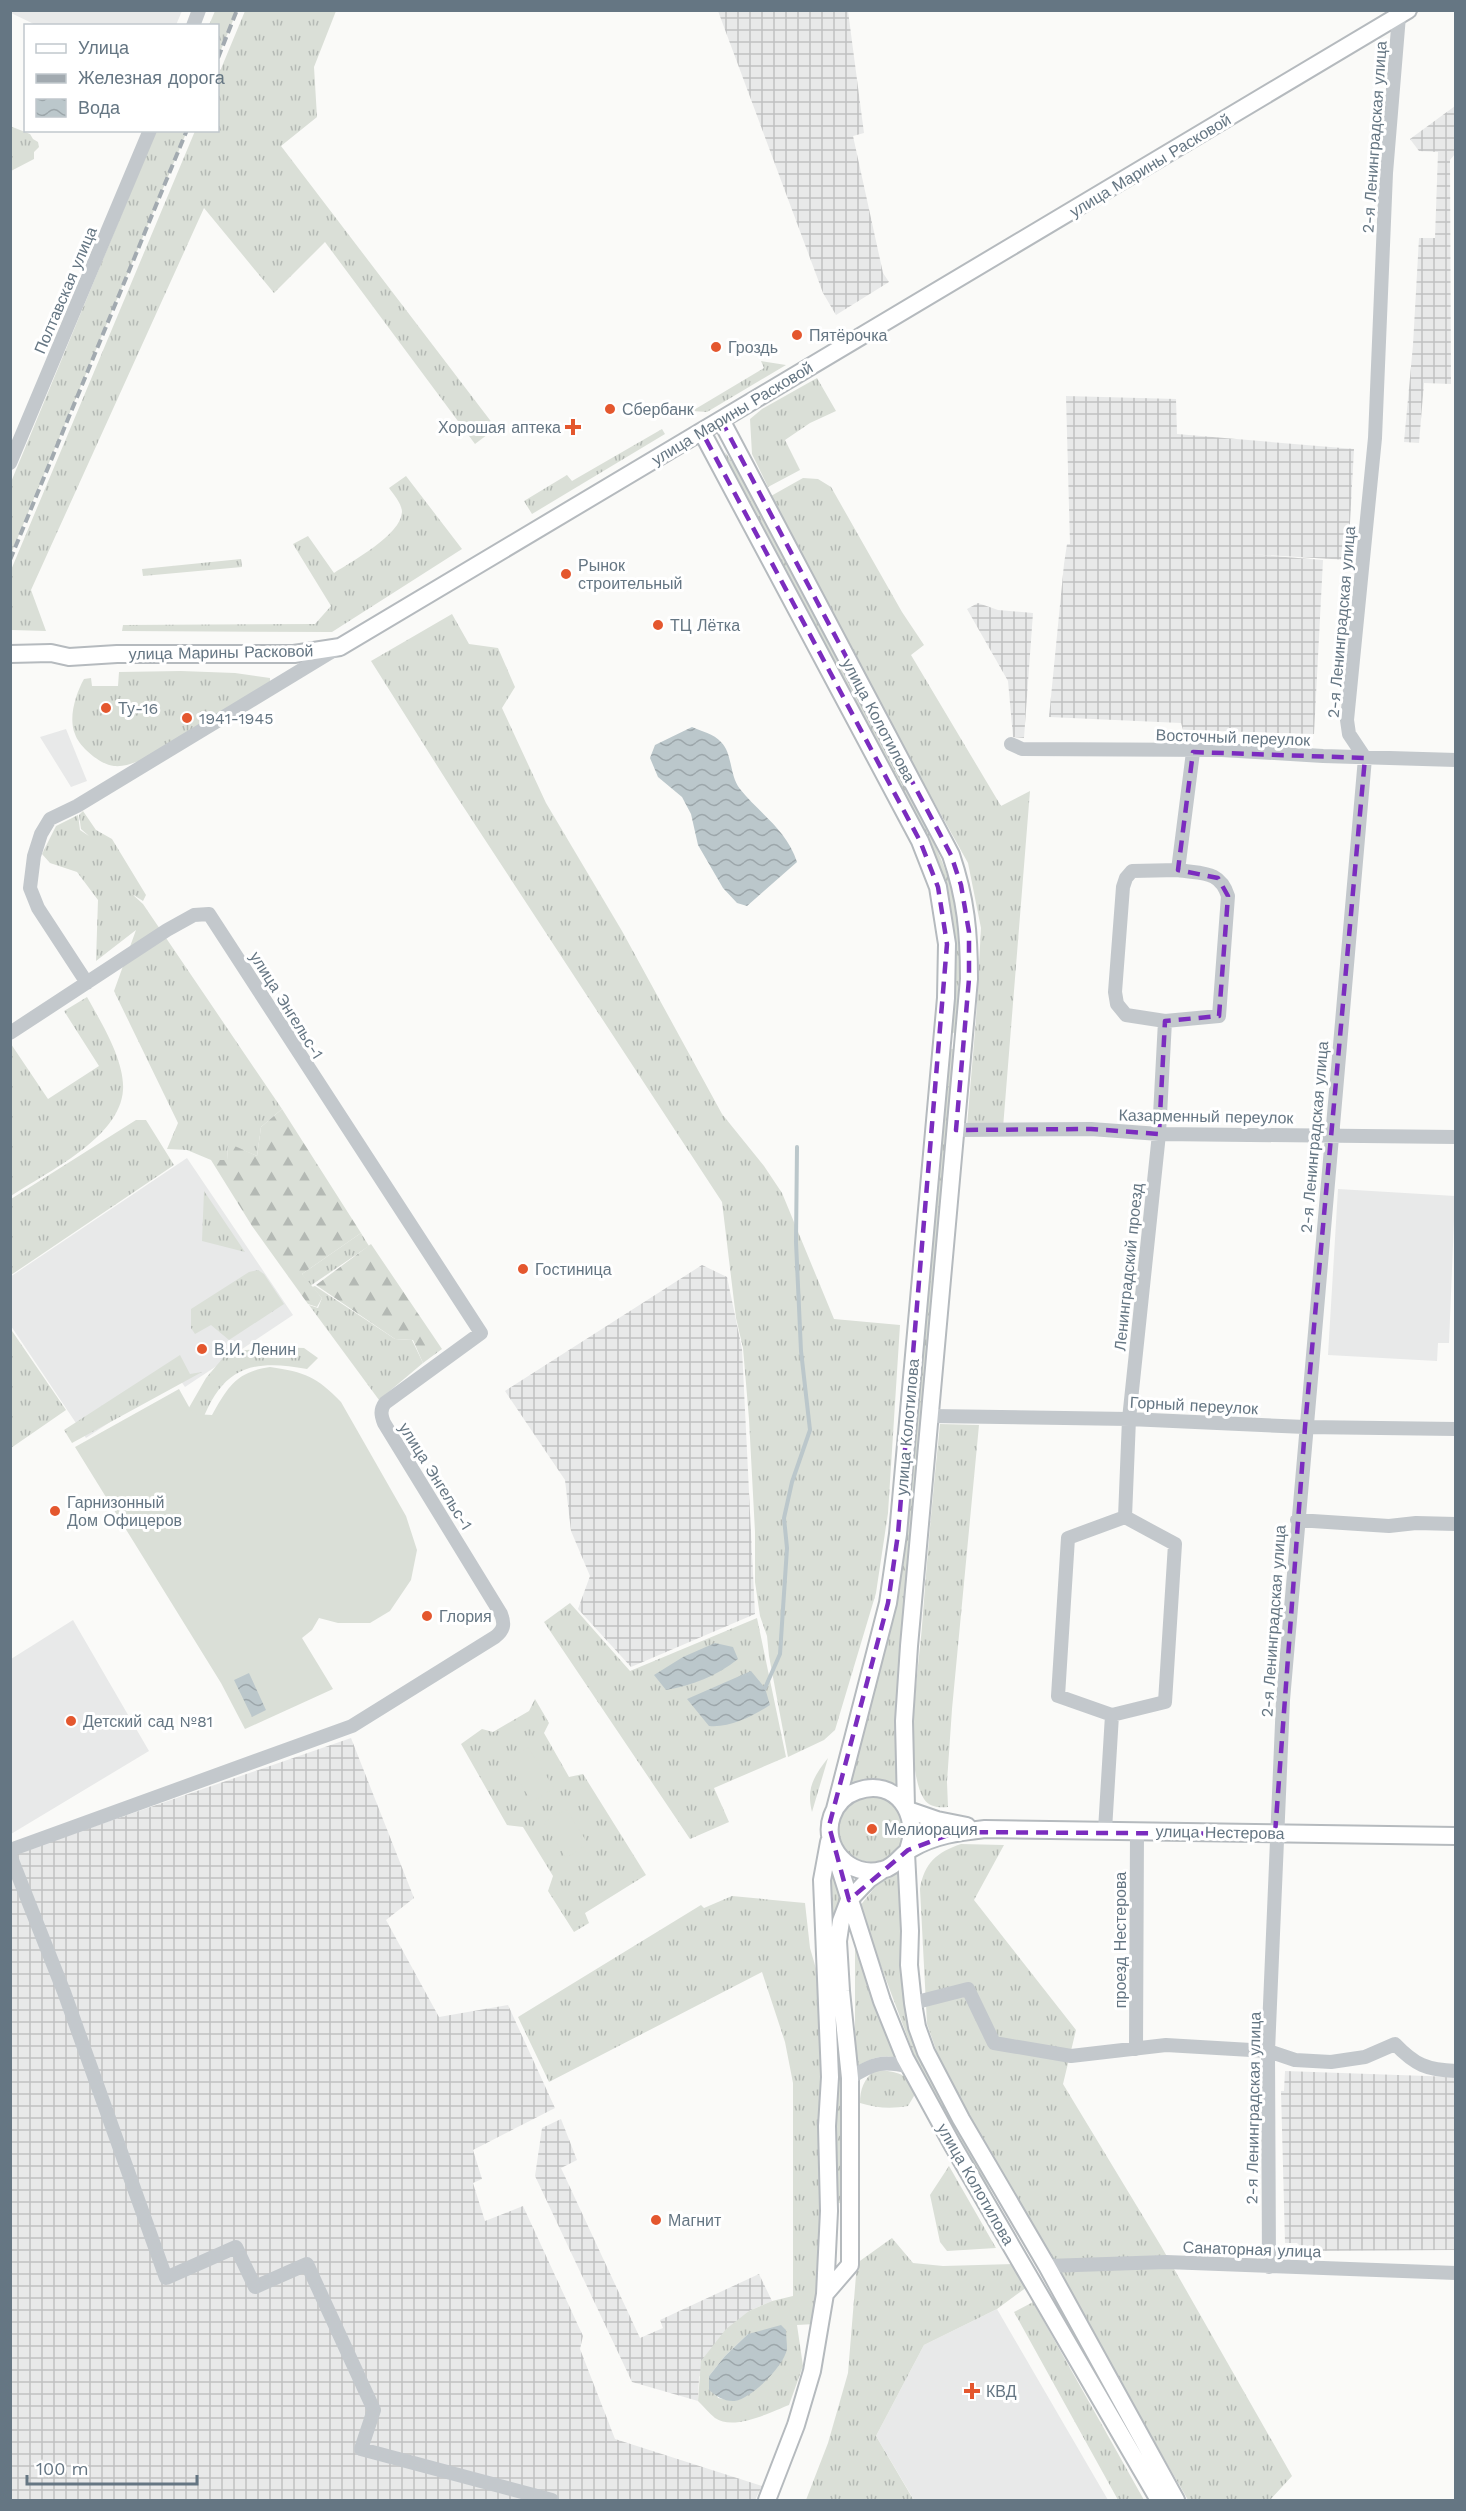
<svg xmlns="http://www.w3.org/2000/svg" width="1466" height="2511" viewBox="0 0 1466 2511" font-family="'Work Sans',sans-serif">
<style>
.built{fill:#e8e9e9}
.industrial{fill:url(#industrial-grid)}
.grass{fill:url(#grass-tufts);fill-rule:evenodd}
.forest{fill:url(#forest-firs)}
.pitch{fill:#dadfd7}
.water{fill:url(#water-waves)}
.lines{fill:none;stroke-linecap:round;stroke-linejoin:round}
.stream{stroke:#bbc7cb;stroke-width:4}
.major-casing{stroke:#b5babe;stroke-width:20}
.minor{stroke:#c3c8cc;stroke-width:14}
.major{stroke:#fff;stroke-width:16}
.rail{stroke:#a2aab0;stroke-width:4;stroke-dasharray:9 4.5;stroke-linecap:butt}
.marked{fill:none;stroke:#7b2cbf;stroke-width:4.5;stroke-dasharray:12 8;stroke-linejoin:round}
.poi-dot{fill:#e4572e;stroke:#fff;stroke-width:2}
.labels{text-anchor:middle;stroke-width:6;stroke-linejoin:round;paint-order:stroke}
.street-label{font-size:16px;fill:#657683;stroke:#fff}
.poi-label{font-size:16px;fill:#657683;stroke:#fff;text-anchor:start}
</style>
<defs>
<pattern id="industrial-grid" width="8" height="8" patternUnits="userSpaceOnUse" patternTransform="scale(1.5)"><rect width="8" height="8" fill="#e8e9e9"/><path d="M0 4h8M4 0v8" fill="none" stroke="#c0c1c2"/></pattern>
<pattern id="grass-tufts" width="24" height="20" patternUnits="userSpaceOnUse" patternTransform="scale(1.5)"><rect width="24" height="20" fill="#dadfd7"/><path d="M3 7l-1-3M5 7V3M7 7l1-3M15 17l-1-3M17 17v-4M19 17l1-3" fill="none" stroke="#b4b9b4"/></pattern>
<pattern id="forest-firs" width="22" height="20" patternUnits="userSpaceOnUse" patternTransform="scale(1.5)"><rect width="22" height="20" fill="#dadfd7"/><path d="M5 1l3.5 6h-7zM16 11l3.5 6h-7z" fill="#b4b9b4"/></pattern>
<pattern id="water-waves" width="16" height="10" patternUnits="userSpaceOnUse" patternTransform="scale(1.5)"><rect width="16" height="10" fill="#bbc7cb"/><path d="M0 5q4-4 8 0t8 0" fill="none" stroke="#9ca6aa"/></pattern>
</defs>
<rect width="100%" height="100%" fill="#fafaf8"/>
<path class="built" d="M11 10H182V11L176 25 38 26 11 13Z
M66 729 87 781 71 787 40 737Z
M187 1158 293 1315 185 1387 178 1377 86 1438 11 1326 10 1277Z
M1338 1189 1455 1196 1449 1343H1438L1437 1361 1328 1355Z
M73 1620 149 1751 11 1834V1659Z
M997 2309 1108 2500H914L876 2436 924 2345Z"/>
<path class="industrial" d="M718 11H848L864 133 853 136 883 273 889 282 836 315 823 293Z
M1455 106V154L1450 160 1451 384 1424 383 1419 443 1404 442 1413 345 1419 238H1435L1438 152 1419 151 1410 139Z
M1066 396 1176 399 1177 434 1354 449 1348 560 1249 554 1323 560 1314 734 1183 730 1181 723 1049 717 1064 564 1067 544H1070Z
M978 603 998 610 1033 613 1024 738 1013 737 1008 681 967 609Z
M702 1265 727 1277 742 1349 755 1614 631 1667 578 1609 590 1576 571 1531 565 1480 505 1391Z
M351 1738 414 1898 386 1920 439 2017 508 2005 555 2108 473 2150 482 2179 473 2183 485 2221 523 2206 583 2336 580 2349 615 2439 762 2486 755 2500H11V1855Z
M1285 2071 1455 2077V2250L1305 2251 1297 2243H1285L1281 2091H1284Z
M561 2119 577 2160 561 2168 640 2338 663 2328 660 2320 759 2274 772 2301 749 2311 699 2377 698 2401 632 2382 535 2176 542 2128Z"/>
<path class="grass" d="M215 11H237L218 57V26L209 25Z
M245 11H336L314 67 317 117 281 146 496 428 475 444 325 242 274 293 204 208 31 590 46 631 11 630V570L195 131 218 130V76Z
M10 126 30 134 33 139 38 142 39 147 34 152V159L11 171Z
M156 131H187L11 554V482Z
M761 361 786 365 707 412 692 411 764 368Z
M817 378 836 411 810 423 785 440 800 470 768 487 752 454 750 419 762 409Z
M662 429 665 434 532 514 524 501 567 475 572 481Z
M725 452 739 472C786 562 833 652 880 742 906 791 940 843 954 897 965 941 958 989 955 1033L946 1032 944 909 731 474Z
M406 476 462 549 332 632 122 631 123 625 315 624 331 606 293 544 308 536 334 573C352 561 401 535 402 512 402 504 394 495 389 488Z
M803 478 818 479 831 487 902 612 924 645 911 655 1001 806 1030 791 1003 1128 967 1126 976 1019 981 928 968 863 884 712 771 496Z
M241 559 242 567 143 576 142 569Z
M452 614 469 644 498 648 515 687 502 708 546 803 622 931 722 1114 764 1166 782 1193 834 1319 900 1325 888 1513 876 1593 835 1730 824 1740 788 1757 769 1656 767 1636 760 1616 755 1582V1532L749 1419 743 1348 736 1318 722 1202 455 794 371 661Z
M181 671 235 673 270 678V685L142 760C133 763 124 767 114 766 101 765 79 747 75 734 68 718 76 693 84 679L91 678 92 686H118L119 672Z
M83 811 96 830 112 839 146 895 143 901 132 894 143 904 282 1109 261 1127 257 1156 228 1144 227 1160H211L187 1150 167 1149 178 1123 114 991 136 930 96 961 98 900 77 872 50 863 42 854 56 826 78 815 80 830 89 836 81 829 79 815Z
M87 997C101 1022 125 1061 123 1090 120 1138 47 1172 11 1196V1044L48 1099 99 1066 64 1011Z
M945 1049H955L900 1785C881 1780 865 1777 848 1787L884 1652Z
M136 1120H146L174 1165 11 1275V1199Z
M204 1191 245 1252 202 1241Z
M361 1233 369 1246 310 1286 302 1274Z
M258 1270 264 1274 284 1304 229 1340 211 1325 195 1334 191 1328V1309L249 1272Z
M315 1286 395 1339 412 1340 423 1363 379 1400 309 1305 318 1308 322 1298 312 1287Z
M10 1328 66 1410 11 1448H10Z
M275 1347 304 1348 318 1358 307 1369C236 1355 215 1379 194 1444L171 1439 206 1378 228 1352Z
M180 1355 190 1374 202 1372 72 1443 64 1430Z
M940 1424 979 1425 952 1709 947 1782 948 1807C939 1808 929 1807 924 1799 903 1766 919 1666 922 1626 927 1558 933 1491 940 1424Z
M570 1603 630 1671 757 1618 786 1757 714 1788 729 1822 690 1839 544 1622Z
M535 1699 549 1723 544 1733 569 1777 583 1774 646 1875 585 1913 589 1923 574 1932 548 1891 553 1876 523 1827 507 1825 461 1744 482 1729 493 1732 529 1711Z
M828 1758 812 1812C806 1788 814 1776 828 1758Z
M838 1829a33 33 0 1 1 66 0a33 33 0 1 1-66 0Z
M961 1844 1004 1845 974 1900 1076 2030 1063 2084 1161 2246 1292 2476 1270 2500H1188L988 2152 940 2061 927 2024 920 1889C924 1863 937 1852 961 1844Z
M830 1864 844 1905V2205L837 2202Z
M904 1865 907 2005 958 2122 999 2208 1171 2500H1163L916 2060 859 1907 876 1886Z
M732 1896 805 1903 810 1948 819 1979 824 2142 822 2232 815 2324 797 2325 803 2366 789 2405C771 2412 734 2431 715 2418 709 2413 703 2406 698 2401L701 2361 726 2329 749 2311 772 2301 793 2296V2083L785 2042 762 1972 549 2082 518 2017 701 1905 704 1908ZM748 2334 753 2390 735 2401 718 2398 709 2376 725 2356Z
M855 1941 898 2058C881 2054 870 2058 855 2068Z
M875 2070C893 2071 906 2072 916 2089L914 2096 908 2106C891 2109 876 2108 860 2103 860 2089 864 2079 875 2070Z
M949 2166 996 2248 947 2251 940 2242 930 2195Z
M892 2238 913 2263 943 2266 1014 2264 1027 2287 997 2309 924 2345 876 2436 913 2499 806 2500 828 2443 848 2373 857 2263Z
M1033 2302 1144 2500H1118L1014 2312Z"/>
<path class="forest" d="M282 1109 361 1233 302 1274 322 1298 317 1307 308 1304 252 1226 211 1160H227L228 1143 257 1156 261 1127Z
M371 1244 442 1349 423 1363 413 1340 395 1339 316 1285Z"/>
<path class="pitch" d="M270 1367C305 1372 317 1377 341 1402L406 1516 417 1550 411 1580 390 1611 370 1623H338L319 1618 312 1630 302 1638 333 1689 245 1729 221 1683 75 1447 179 1389 193 1414 212 1415C228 1387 236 1372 270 1367Z
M528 1747 554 1788 532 1802 506 1761Z
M566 1809 588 1844 566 1858 544 1823Z"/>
<path class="water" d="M692 727C701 731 714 734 721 742 733 754 729 775 740 789 760 814 787 830 797 862L747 906 737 903 723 888 698 845 691 814 682 797 658 777 650 758 655 745Z
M715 1643 733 1647 738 1659C717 1676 693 1685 666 1690L654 1675 683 1657Z
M751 1671 765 1688 770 1705C753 1716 730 1728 709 1726L687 1699Z
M249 1673 266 1710 252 1717 234 1680Z
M781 2325 786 2330C786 2336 787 2343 787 2349 784 2366 752 2398 735 2401 725 2402 716 2396 709 2390V2376L725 2356 748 2334Z"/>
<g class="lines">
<path class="stream" d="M765 1688 780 1654 787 1548 784 1518 792 1482 810 1430 801 1351 796 1242 797 1147"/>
<defs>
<path id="major" d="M721 420 951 855C966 899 969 933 969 979L909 1646 904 1721 906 1807
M702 432 920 841 938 887 947 944 946 998 898 1534 888 1603 835 1809
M10 654 51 653 69 657 117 654H294L340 647 1408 10
M908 1810 937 1820 967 1826
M908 1850C921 1815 896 1777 857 1791 845 1795 836 1805 832 1816 821 1847 850 1879 882 1870 896 1867 900 1855 911 1849 934 1835 959 1832 985 1829L1456 1836
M835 1853 882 2001 905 2058 952 2144 1159 2500
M906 1853 910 1931 909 1965 913 2003 917 2027 926 2052 961 2119 1047 2266 1176 2500
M825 2294 850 2265V2078L841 1991 838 1941 841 1921 849 1900 869 1879 881 1871
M767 2500 796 2425 812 2371 825 2294 829 2211 827 2126 830 2077 822 1880 829 1842"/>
</defs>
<use href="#major" class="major-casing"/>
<path class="minor" d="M193 26 199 10
M10 463 150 130
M1011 744 1022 749 1222 750 1323 756 1456 760
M87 983 38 908 30 888 34 856 41 834 50 819 77 806 336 649
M1165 1021 1126 1015 1117 1004 1115 992 1123 887 1126 878 1132 871 1178 870
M10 1033 167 930 194 915 209 914 481 1333 385 1403C380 1410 381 1415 384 1423L501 1614C505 1624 504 1630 495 1637L352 1726 10 1850
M956 1130 1091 1129 1159 1134 1456 1137
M931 1416 1129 1419 1305 1427 1456 1429
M1297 1520 1389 1526 1416 1523 1456 1524
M1112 1715 1058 1696 1068 1538 1125 1517
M1105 1830 1112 1715 1165 1702 1175 1544 1125 1517 1129 1419 1159 1134 1165 1021 1219 1016 1228 896C1220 870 1202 874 1178 870L1193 752
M10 1855 64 1992 166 2278 236 2247 255 2287 307 2264 374 2410 361 2449 552 2500
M913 2003 968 1989 994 2043 1071 2056 1166 2045 1268 2051 1295 2060 1331 2062 1365 2057 1395 2044C1415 2065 1427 2070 1456 2071
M1136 2049 1137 1831
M850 2078C873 2063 883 2060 910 2067
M1047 2266 1166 2262 1456 2273
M1269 2267 1268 2051 1283 1700 1365 758 1349 734 1347 720 1375 438 1386 173 1399 16"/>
<use href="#major" class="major"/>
<path class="rail" d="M218 58 237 10
M10 560 187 130"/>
</g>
<path class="marked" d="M721 420 951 855 961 885 969 932V979L956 1130 1091 1129 1159 1134 1165 1021 1219 1016 1228 896 1218 878 1178 870 1193 752 1365 758 1305 1427 1275 1834 956 1832 908 1850 849 1900 829 1826 888 1603 898 1534 947 944 938 887 920 841 702 432Z"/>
<g class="poi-dot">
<circle cx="797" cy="335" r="6"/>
<circle cx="716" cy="347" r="6"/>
<circle cx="610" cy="409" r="6"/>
<path d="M570 418h6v6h6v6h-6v6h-6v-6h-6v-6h6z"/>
<circle cx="566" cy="574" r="6"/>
<circle cx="658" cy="625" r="6"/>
<circle cx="106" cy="708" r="6"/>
<circle cx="187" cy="718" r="6"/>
<circle cx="523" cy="1269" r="6"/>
<circle cx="202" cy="1349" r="6"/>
<circle cx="55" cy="1511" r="6"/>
<circle cx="427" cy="1616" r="6"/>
<circle cx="71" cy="1721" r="6"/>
<circle cx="872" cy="1829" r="6"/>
<circle cx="656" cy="2220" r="6"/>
<path d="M969 2382h6v6h6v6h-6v6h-6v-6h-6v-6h6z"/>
</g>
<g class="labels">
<g class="street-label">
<text transform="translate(1374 137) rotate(-86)" y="6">2-я Ленинградская улица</text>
<text transform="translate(1150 165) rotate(-31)" y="6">улица Марины Расковой</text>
<text transform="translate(65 290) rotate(-67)" y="6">Полтавская улица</text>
<text transform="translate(732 413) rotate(-31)" y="6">улица Марины Расковой</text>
<text transform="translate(1341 622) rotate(-85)" y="6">2-я Ленинградская улица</text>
<text transform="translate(221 652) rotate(-1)" y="6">улица Марины Расковой</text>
<text transform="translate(879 720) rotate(62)" y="6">улица Колотилова</text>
<text transform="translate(1233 737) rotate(2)" y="6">Восточный переулок</text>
<text transform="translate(287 1005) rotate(58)" y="6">улица Энгельс-1</text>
<text transform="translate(1206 1116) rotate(1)" y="6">Казарменный переулок</text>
<text transform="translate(1314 1137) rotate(-85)" y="6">2-я Ленинградская улица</text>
<text transform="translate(1128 1267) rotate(-84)" y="6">Ленинградский проезд</text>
<text transform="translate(1194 1405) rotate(3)" y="6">Горный переулок</text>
<text transform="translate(907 1427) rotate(-85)" y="6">улица Колотилова</text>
<text transform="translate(436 1476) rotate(58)" y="6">улица Энгельс-1</text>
<text transform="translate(1273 1621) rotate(-86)" y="6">2-я Ленинградская улица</text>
<text transform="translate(1220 1832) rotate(1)" y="6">улица Нестерова</text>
<text transform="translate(1120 1940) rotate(-90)" y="6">проезд Нестерова</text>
<text transform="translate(1253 2108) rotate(-89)" y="6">2-я Ленинградская улица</text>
<text transform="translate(976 2184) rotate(60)" y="6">улица Колотилова</text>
<text transform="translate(1252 2249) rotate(2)" y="6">Санаторная улица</text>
</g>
<g class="poi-label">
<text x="809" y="341">Пятёрочка</text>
<text x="728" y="353">Гроздь</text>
<text x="622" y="415">Сбербанк</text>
<text x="561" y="433" text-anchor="end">Хорошая аптека</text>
<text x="578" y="571">Рынок<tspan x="578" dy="18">строительный</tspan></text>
<text x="670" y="631">ТЦ Лётка</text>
<text x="118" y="714">Ту-16</text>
<text x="199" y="724">1941-1945</text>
<text x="535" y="1275">Гостиница</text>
<text x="214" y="1355">В.И. Ленин</text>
<text x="67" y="1508">Гарнизонный<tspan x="67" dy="18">Дом Офицеров</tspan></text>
<text x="439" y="1622">Глория</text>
<text x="83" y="1727">Детский сад №81</text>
<text x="884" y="1835">Мелиорация</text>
<text x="668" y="2226">Магнит</text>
<text x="986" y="2397">КВД</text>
</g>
</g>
<rect width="1466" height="2511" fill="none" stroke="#657683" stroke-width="24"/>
<rect x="24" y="24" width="195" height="108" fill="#ffffff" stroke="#c1c8cd" stroke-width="1.5"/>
<rect x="36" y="44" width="30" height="9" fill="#ffffff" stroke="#c1c8cd" stroke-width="1.5"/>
<text x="78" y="54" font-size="18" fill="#657683">Улица</text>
<rect x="36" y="74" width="30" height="9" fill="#a2aab0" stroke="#c1c8cd" stroke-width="1.5"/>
<text x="78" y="84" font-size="18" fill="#657683">Железная дорога</text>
<rect x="36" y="99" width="30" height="18" fill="url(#water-waves)" stroke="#c1c8cd" stroke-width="1.5"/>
<text x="78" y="114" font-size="18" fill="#657683">Вода</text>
<path d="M27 2475v9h170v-9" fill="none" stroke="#657683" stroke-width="3"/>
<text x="36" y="2475" font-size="18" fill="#657683" stroke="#ffffff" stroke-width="4.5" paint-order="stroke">100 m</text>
</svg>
